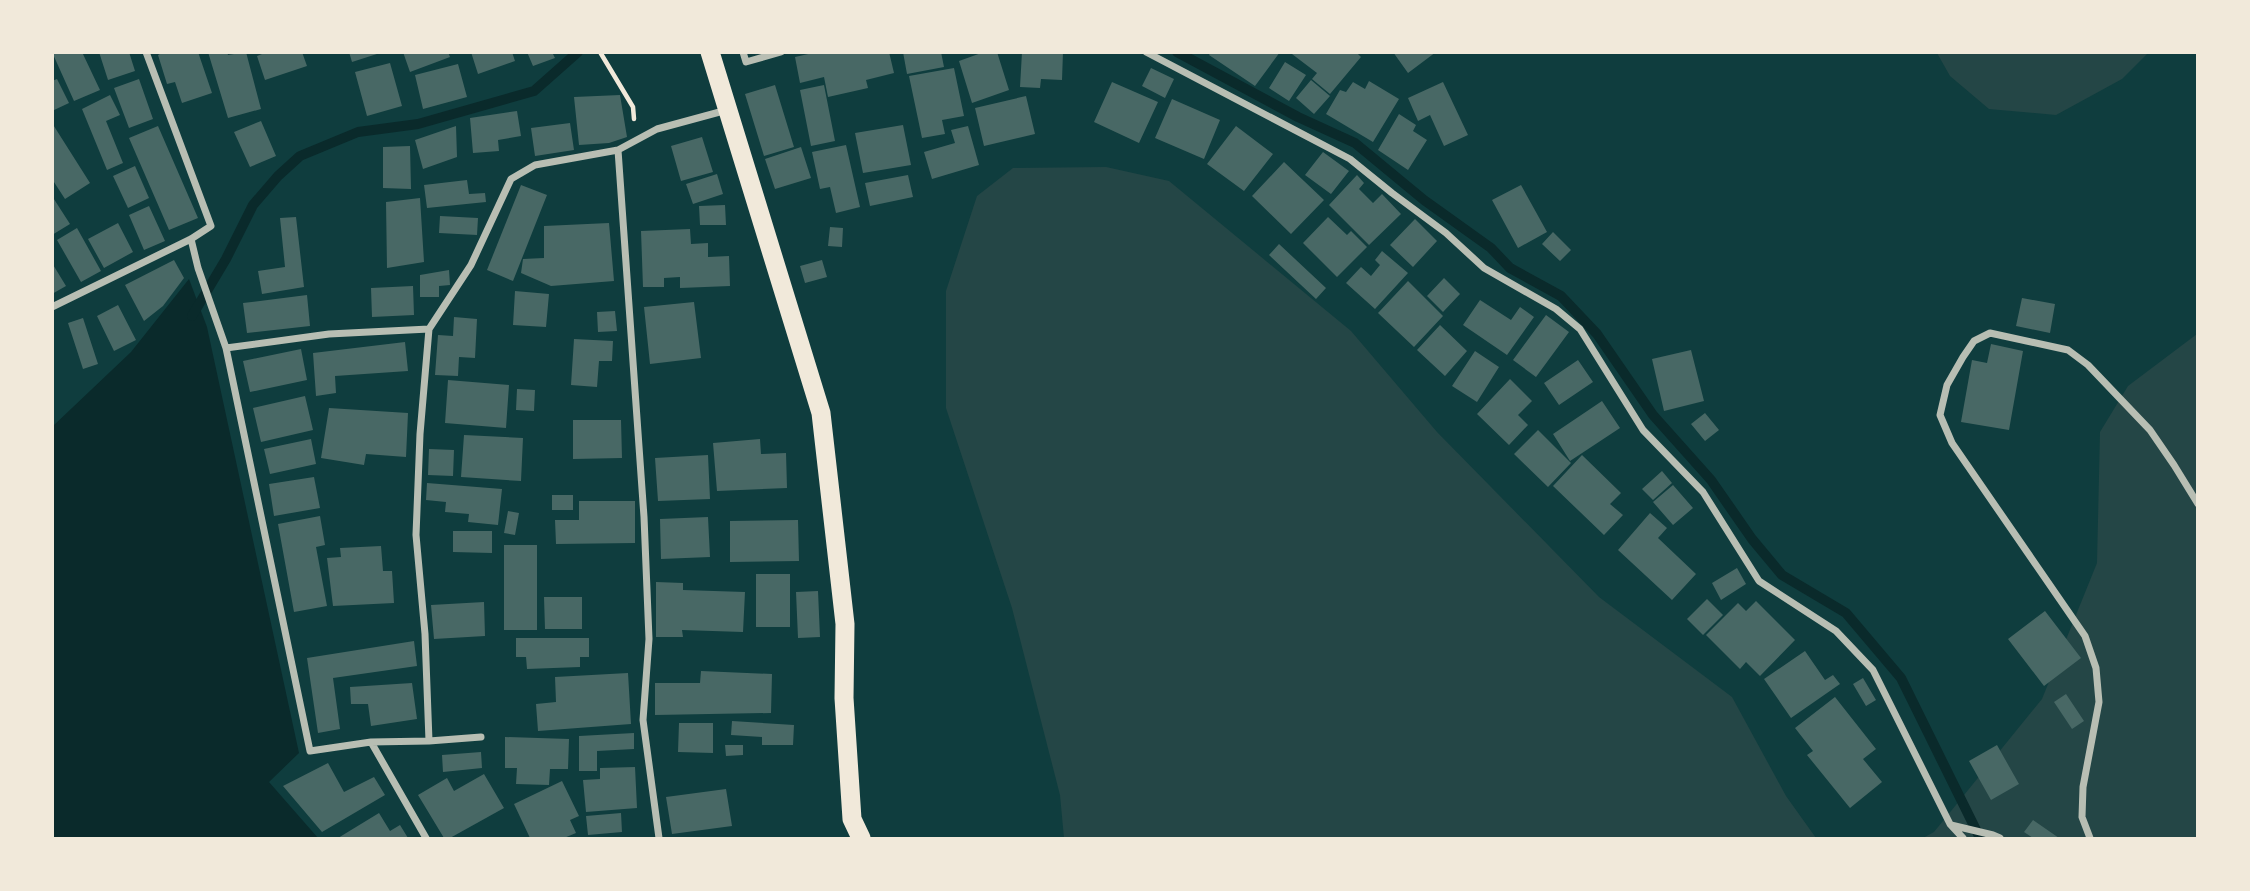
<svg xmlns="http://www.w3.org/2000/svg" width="2250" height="891" viewBox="0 0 2250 891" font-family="'Fira Sans',sans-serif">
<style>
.green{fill:#244646}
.water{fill:#0a2a2b}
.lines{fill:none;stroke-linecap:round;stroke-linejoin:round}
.stream{stroke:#0a2a2b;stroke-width:10}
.building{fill:#486865}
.path{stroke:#f1e9da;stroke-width:4.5}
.minor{stroke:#b8beb3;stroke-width:7}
.trunk{stroke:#f1e9da;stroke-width:19}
</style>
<rect width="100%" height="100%" fill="#0f3d3e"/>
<path class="green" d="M1937 53H2148L2122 79 2056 115 1989 109 1950 76Z
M1106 167 1169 181 1351 331 1437 432 1599 597 1732 697 1786 796 1816 838H1064L1060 795 1012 608 946 408V291L977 196 1013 168Z
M2197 334V838H1923L1934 832 2042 699 2097 563 2100 432 2128 386Z"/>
<path class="water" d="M189 279 207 327 299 753 269 782 318 838H53V426L131 352Z"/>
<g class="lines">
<path class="stream" d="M1177 52 1298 117 1355 143 1424 200 1491 248 1510 268 1561 296 1597 334 1653 415 1711 480 1752 539 1782 575 1846 613 1901 678 1980 838
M192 316 226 259 253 205 278 176 300 156 358 132 418 124 534 91 578 52"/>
</g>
<path class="building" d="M52 52H82L100 90 74 101Z
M99 52H129L135 71 108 80Z
M163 52H198L212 93 182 103 175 82 167 84 158 55Z
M208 52H227L228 55 246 52 261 109 228 118Z
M267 52H302L307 66 265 80 257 56Z
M349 52H380V53L352 62Z
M403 52H448L450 57 410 72Z
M471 52H512L515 61 478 74Z
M527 52H552L555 58 533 66Z
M817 52H889L894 73 866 80 868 88 828 97 824 77 800 83 795 57Z
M903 52H941L944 67 907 74Z
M984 52H997L1009 90 972 103 959 61Z
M1022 52H1063L1062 80 1041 79 1040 88 1020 87Z
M1211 52H1280L1255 86 1209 55Z
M1293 52H1356L1361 57 1330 94 1312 79 1317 73 1292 54Z
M1393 52H1436L1408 73Z
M1285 62 1306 75 1289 101 1269 88Z
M390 63 402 106 367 116 355 72Z
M458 64 467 97 423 109 415 75Z
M954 68 964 116 942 120 945 134 922 138 909 76Z
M1151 68 1174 79 1165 98 1142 86Z
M57 79 69 103 52 111V81Z
M139 79 153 119 129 128 114 88Z
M1311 80 1330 96 1314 114 1296 98Z
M1369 81 1399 99 1373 142 1326 114 1340 90 1346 92 1353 82 1365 89Z
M1112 82 1158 102 1139 143 1094 122Z
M1443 82 1468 135 1444 146 1430 115 1418 121 1408 98Z
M775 85 794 147 764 156 745 94Z
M824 85 835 141 811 146 800 90Z
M110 95 120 115 106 121 123 163 107 170 82 109Z
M620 95 627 137 609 143 579 145 574 97Z
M1026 96 1035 134 984 146 975 108Z
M1172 99 1220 120 1204 159 1155 138Z
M517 111 521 136 498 140 499 151 473 153 470 118Z
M1399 114 1416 125 1413 131 1427 140 1408 170 1378 150Z
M261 121 276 156 250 167 234 132Z
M52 123 90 183 65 199 52 179Z
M570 123 574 150 535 156 531 128Z
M903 125 911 165 863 173 855 133Z
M158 126 198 218 169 230 129 138Z
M456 126 457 157 423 169 415 140Z
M968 126 979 165 932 179 924 152 955 143 951 130Z
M1236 126 1273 154 1244 191 1207 164Z
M702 137 713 172 681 181 671 146Z
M846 145 860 207 836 213 830 187 820 189 812 152Z
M410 146 411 189 383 188V147Z
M801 147 811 178 775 189 765 159Z
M1323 152 1349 171 1331 194 1305 175Z
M1284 162 1324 200 1291 234 1252 196Z
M135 166 149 198 128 208 113 176Z
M717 174 723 194 693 204 686 184Z
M908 175 913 197 870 206 865 183Z
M1357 175 1364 183 1359 189 1373 203 1382 194 1401 214 1369 245 1329 205Z
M467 180 469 194 485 193 486 202 427 208 424 185Z
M521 185 547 195 513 281 487 270Z
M1521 185 1547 232 1518 248 1492 200Z
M52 196 70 224 52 235Z
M420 198 424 262 387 268 386 202Z
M725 205 726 225H700L699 206Z
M149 206 165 241 144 250 129 215Z
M440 216 478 218 477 235 439 233Z
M296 217 304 287 262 294 258 271 285 267 280 218Z
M1328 217 1347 235 1351 231 1367 247 1337 277 1303 243Z
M1415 219 1437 241 1413 267 1390 245Z
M118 223 133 252 104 268 88 239Z
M609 223 614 281 551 286 521 273 523 259 544 258V226Z
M830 227 843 228 842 247 828 246Z
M77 228 101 271 81 282 57 240Z
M690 229 691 244 708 243V257L729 256 730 286 680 288V277L664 278V287H643L641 231Z
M1553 232 1571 250 1560 261 1542 244Z
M1279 244 1326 288 1316 299 1269 255Z
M1382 251 1408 273 1375 309 1346 283 1361 267 1371 276 1380 265 1375 260Z
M174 260 184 278 163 306 144 321 125 285Z
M822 260 827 277 805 283 800 266Z
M52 263 66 286 52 294Z
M449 270 450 285 439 286V297H420V275Z
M1444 278 1460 294 1443 312 1427 296Z
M1408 281 1443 316 1414 347 1378 313Z
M413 286 414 315 372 317 371 288Z
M515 291 549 294 546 327 513 325Z
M307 295 310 326 247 333 243 303Z
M2022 298 2055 304 2050 333 2016 326Z
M1480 300 1511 320 1520 307 1534 317 1507 355 1463 325Z
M694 302 701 358 650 364 644 307Z
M118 305 136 340 114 351 97 316Z
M615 311 617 331 598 332 597 312Z
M1546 315 1569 332 1536 377 1513 360Z
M454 317 477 319 475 358 459 357 458 376 435 375 438 335 453 336Z
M83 318 98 364 83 369 68 323Z
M1440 325 1467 351 1445 376 1417 350Z
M574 339 613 341 612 361H599L597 387 571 385Z
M405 342 408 371 335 376 336 393 316 396 313 353Z
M1991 344 2023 351 2009 430 1961 422 1972 360 1987 363Z
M301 349 307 380 250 392 243 361Z
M1691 350 1704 401 1664 411 1652 359Z
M1475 351 1499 367 1477 402 1452 386Z
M1578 360 1593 382 1559 405 1544 383Z
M1510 379 1532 401 1518 415 1528 425 1509 445 1477 414Z
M448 380 509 385 506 428 445 423Z
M517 389 535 390 534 411 516 410Z
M305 396 313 430 261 442 253 408Z
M1602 401 1620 428 1570 461 1553 434Z
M329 408 408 413 406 457 366 454 364 465 321 458Z
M1705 413 1719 430 1705 441 1691 424Z
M573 420H621L622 458 573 459Z
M1538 430 1571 463 1548 487 1514 454Z
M464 435 523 438 521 481 461 477Z
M311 439 316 464 270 474 264 449Z
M760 439 761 454 786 453 787 488 717 491 713 443Z
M429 449 454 450 453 476 428 475Z
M708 455 710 499 658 501 655 458Z
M1582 455 1621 493 1610 504 1623 515 1604 535 1553 486Z
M1662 471 1672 483 1653 500 1642 489Z
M314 477 320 508 274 516 269 484Z
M427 483 502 489 498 525 468 522 469 514 445 512 446 502 426 500Z
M1673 485 1693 508 1673 525 1653 502Z
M552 495H573V510H552Z
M579 501H635V543L556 544 555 520H579Z
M508 511 519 513 515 535 504 533Z
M1650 513 1667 528 1658 538 1696 574 1672 600 1618 550Z
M320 516 325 545 316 547 327 606 294 612 278 524Z
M708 517 710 557 661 559 660 519Z
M798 520 799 561 730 562V521Z
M453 531H492V553L453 552Z
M504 545H537V630H504Z
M381 546 383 571H392L394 603 333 606 327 558 341 557 340 548Z
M1737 568 1746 584 1721 600 1712 583Z
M756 574H790V627H756Z
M656 582 683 583V590L745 592 743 632 682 630 683 637H656Z
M818 591 820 637 798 638 796 592Z
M544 597H582V629H545Z
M1707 599 1723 615 1703 635 1687 619Z
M1756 601 1795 640 1760 676 1746 662 1740 669 1706 635 1738 603 1746 611Z
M484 602 485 636 434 639 431 605Z
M2045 611 2081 658 2044 686 2008 639Z
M516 638H589V657H580V667L527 669 526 657H516Z
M414 641 417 666 333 678 340 729 318 733 307 658Z
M1805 651 1825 680 1833 675 1840 684 1791 718 1764 679Z
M701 671 772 674 771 713 655 715V683H700Z
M628 673 631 724 538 731 536 704 556 702 555 677Z
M1863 678 1876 700 1866 706 1853 684Z
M412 683 417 719 371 726 368 704H351L350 687Z
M2066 694 2084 721 2072 729 2054 702Z
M1835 697 1876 749 1863 759 1882 782 1850 808 1807 755 1813 751 1795 728Z
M732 721 794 725 793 745H762V737L731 735Z
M679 723H713V753L678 752Z
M634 733V749L597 751V771H579V736Z
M505 737 569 739 568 769H550L549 785 516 784 517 768H505Z
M725 745H743V755L726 756Z
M1997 745 2019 784 1991 800 1969 761Z
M481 752 482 768 443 772 442 755Z
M328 763 344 792 374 777 385 795 322 832 283 786Z
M635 767 637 808 586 812 583 780 600 779V768Z
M484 774 504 808 450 838H444L418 795 447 778 454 791Z
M562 781 579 816 570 820 576 833 564 838H530L514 804Z
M726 789 732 826 672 834 666 797Z
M379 813 390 831 400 825 408 838H338Z
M621 813 622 832 588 835 586 816Z
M2033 820 2059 838H2033L2024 832Z"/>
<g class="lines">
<path class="path" d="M600 52 633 107 634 119"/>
<path class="minor" d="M743 52 746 62 781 52
M1146 52 1350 159 1392 193 1446 233 1484 268 1556 309 1580 329 1643 430 1703 492 1759 581 1836 631 1873 670 1950 824 1963 838
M618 150 644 517 649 639 643 720 659 838
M191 239 198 268 226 348 310 751 371 742 426 838
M52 307 191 239 211 226 146 52
M226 348 329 334 429 329
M429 741 481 737
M371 742 429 741 425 634 416 535 420 434 429 329 471 265 511 179 535 165 618 150 657 129 727 110
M1951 825 1993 835 2000 838
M2090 838 2082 817 2083 787 2099 702 2096 668 2085 636 1952 443 1940 415 1947 385 1963 357 1974 341 1990 333 2068 350 2088 365 2150 430 2174 465 2198 504"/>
<path class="trunk" d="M710 52 821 413 845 624 844 698 852 819 861 838"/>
</g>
<rect width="2250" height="891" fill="none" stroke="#f1e9da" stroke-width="108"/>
</svg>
